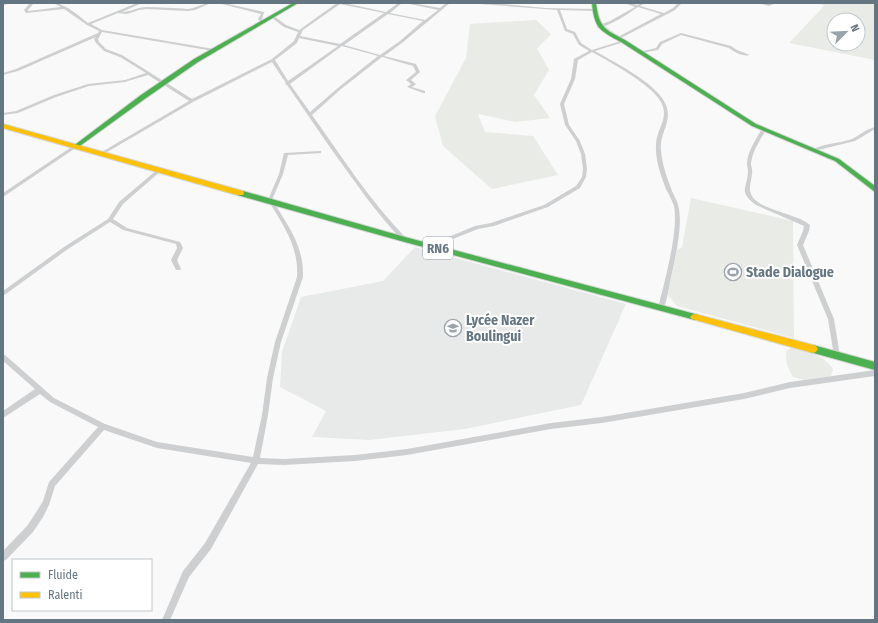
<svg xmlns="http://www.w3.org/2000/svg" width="878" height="623" viewBox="0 0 878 623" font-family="'Fira Sans Condensed',sans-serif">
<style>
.built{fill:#e8e9e9}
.green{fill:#e8ebe6;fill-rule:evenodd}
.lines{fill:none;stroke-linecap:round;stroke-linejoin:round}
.fast-casing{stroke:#d5d6d7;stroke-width:2}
.slow-casing{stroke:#d5d6d7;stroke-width:2}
.street{fill:#cecfd0;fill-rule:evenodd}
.fast{fill:#4caf50;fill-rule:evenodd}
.slow{fill:#ffc107;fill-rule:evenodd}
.labels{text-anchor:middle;stroke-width:4;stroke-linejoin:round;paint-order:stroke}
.shield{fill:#fff;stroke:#939fa8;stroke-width:1}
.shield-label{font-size:13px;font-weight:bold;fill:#657683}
.poi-label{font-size:14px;font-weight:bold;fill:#657683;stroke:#fff;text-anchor:start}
</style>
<rect width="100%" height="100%" fill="#f9f9f9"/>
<path class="built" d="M415 247 626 304 581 405 465 429 369 440 312 437 326 411 280 387 282 352 301 297 383 281Z"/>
<path class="green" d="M820 3H875V60L789 43 824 6ZM834 20H858V44H834Z
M536 20 551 34 537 49 549 70 534 95 550 118 516 122 478 114 485 132 533 136 558 175 492 189 443 146 435 116 466 58 470 24Z
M691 198 793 221 794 338 677 306 668 295 677 250 682 247Z
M792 348C808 353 823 354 833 369L831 376 805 380 793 377C788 369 784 359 787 350Z"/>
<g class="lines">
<defs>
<path id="fast" d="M293 3H298L198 62 146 98 77 148H73L72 147 141 95 194 59Z
M592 3H596C599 27 604 29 625 40L756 124 839 159 875 186V192L835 161 752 126 621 42C600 31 594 28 592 3Z
M237 191H243L405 237 695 314 698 315 700 317 698 319 695 320 401 241 237 195Z
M813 345 875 362V370L810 352 808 349 810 346Z"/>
<path id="slow" d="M3 124 243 191 244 193 243 195H237L3 128Z
M695 314 813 345 816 346 818 349 816 352 813 353 692 319 690 317 692 315Z"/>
</defs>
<use href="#fast" class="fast-casing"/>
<use href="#slow" class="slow-casing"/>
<path class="street" d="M3 3H12L3 5Z
M30 3H34L28 10V11L61 7 53 3C65 3 79 16 88 23L137 3H142L122 12C130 12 138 7 147 7 160 7 174 8 188 9 196 8 203 3 211 3L195 10 188 11 146 9 139 10 127 14 118 13 91 24 102 30 214 49V51H213L102 32 98 39 99 42 106 49 122 55 192 99 272 59 294 41 298 32 284 27 272 18V16H274L286 25 299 30 337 3H344L386 12 398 3H402L390 13 425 20 438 10 405 3H412L440 8 446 3H450L402 43 384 56 416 64 420 72 411 80 416 84 412 87 425 91V93H423L407 87 411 84 406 80 416 72 413 66 382 57 341 89 312 115C342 157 370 201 406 238L407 239 406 240H402C376 213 356 183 334 153 318 130 303 108 287 85L285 84 286 83 272 62 193 102 102 155 100 154V153L189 101 148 75 125 82 89 86 56 97 18 113 3 115V113L16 111 54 95 88 84 125 80 146 73 120 57 104 51 96 43 94 39 96 37 18 71 3 75V73L16 69 98 33 99 31 87 25 64 9 26 13 24 10ZM340 4 384 13 340 44 300 36 303 30ZM388 14 423 21 400 41 380 55 344 45ZM299 38 338 46 288 81 275 60 297 43ZM342 46 378 56 339 87 310 112 290 84Z
M218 3H224L264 12 262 19 265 23 262 24 258 19 261 14Z
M478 3H491L546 8 595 9V11H594L560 10 567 29 575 32 581 43 592 50 624 40V42L595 51C614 62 656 83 665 103 674 121 659 132 661 150 662 164 667 178 672 191 674 196 677 200 678 205 684 225 674 262 670 283 668 292 667 301 663 310H659L658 308C664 283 679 231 674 206 672 200 669 195 666 189 661 176 655 160 656 145 656 129 670 119 661 102 651 84 610 62 592 52L578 60 575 79 564 104 569 125 580 141 585 154 587 169 586 177 580 188 548 207 494 226 478 229 433 247 431 248 428 246 429 245 475 226 491 223 544 205 576 186 582 177 583 169 581 154 576 141 565 125 560 104 571 79 574 59 589 51 579 45 573 34 565 31 557 10 480 4Z
M624 3H630L637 5 641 3H645L640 6 664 13 673 8 678 3H682L675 10 619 39 616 38 661 14 638 7C626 15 611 26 597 28V26L610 21 635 7Z
M758 3 769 4 776 3 769 6Z
M681 33 731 46 737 50 750 55C743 57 734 52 729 48L681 35 662 44 658 50 641 53 639 52 656 48 660 42Z
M875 127V129L855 141 814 151 812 150C823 143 839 144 852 139 860 135 866 129 875 127Z
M762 129 766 130C760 140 752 152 751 164 751 167 753 170 752 173 752 180 748 187 751 194 757 210 796 213 810 225L809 231 803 245 834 319 840 356 839 358H835L834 356 828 319 797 245 803 231 804 226 756 205C738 192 747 189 748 172 748 169 747 166 747 163 748 151 756 139 762 129Z
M73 146H75L77 147 3 197V193Z
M319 151H321V153L288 155 283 174 272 200C288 225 304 246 303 277L281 342 273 378 268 415 260 458 284 459 355 455 407 449 551 423 602 417 744 393 790 382 875 370V376L790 388 744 399 602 423 551 429 407 455 355 461 284 465 258 464 211 549 189 577 170 620H162L183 571 205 543 251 463 157 448 104 430 55 486 49 505 43 517 33 532 6 560 3 561V551L27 526 37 511 43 501 49 482 98 427 50 402 40 394 3 418V411L35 389 3 361V354L5 355 54 398 105 424 157 442 253 457 262 415 267 378 275 342 297 277C299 246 283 225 268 200L279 174 284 153Z
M158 169H160L162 170 123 204 113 219 127 228 180 242 183 248 177 260 181 269 180 270H176L171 260 177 248 176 244 123 230 110 222 68 249 3 296V291L64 247 108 219 119 202Z"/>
<use href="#fast" class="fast"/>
<use href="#slow" class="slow"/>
</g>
<defs>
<symbol id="stadium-ring" viewBox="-11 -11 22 22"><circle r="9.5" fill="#fff" stroke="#99a4ac" stroke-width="1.5"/><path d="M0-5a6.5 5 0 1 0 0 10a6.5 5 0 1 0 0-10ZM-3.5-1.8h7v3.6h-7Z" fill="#99a4ac"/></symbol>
<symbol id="school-ring" viewBox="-11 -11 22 22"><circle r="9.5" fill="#fff" stroke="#99a4ac" stroke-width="1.5"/><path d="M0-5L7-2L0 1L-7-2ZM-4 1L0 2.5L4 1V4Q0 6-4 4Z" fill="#99a4ac"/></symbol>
</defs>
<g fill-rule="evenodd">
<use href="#stadium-ring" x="723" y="262" width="20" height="20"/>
<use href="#school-ring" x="443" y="318" width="20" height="20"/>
</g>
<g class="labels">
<rect class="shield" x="423" y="237" width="30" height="22" rx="3"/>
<g class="shield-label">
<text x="438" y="253">RN6</text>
</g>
<g class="poi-label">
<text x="746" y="277">Stade Dialogue</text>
<text x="466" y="325">Lycée Nazer<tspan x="466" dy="16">Boulingui</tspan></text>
</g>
</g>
<rect width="878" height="623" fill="none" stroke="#657683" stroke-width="8"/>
<rect x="12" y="559" width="140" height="52" fill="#ffffff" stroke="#c1c8cd"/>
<rect x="20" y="572" width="20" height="6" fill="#4caf50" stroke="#c1c8cd"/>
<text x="48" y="579" font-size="12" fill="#657683">Fluide</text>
<rect x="20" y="592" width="20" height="6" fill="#ffc107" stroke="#c1c8cd"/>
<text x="48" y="599" font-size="12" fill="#657683">Ralenti</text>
<g transform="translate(846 32) rotate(66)"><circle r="19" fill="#ffffff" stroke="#c1c8cd"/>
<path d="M0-3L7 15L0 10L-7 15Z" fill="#99a4ac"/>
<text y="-6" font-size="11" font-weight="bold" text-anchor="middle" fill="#657683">N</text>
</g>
</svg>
